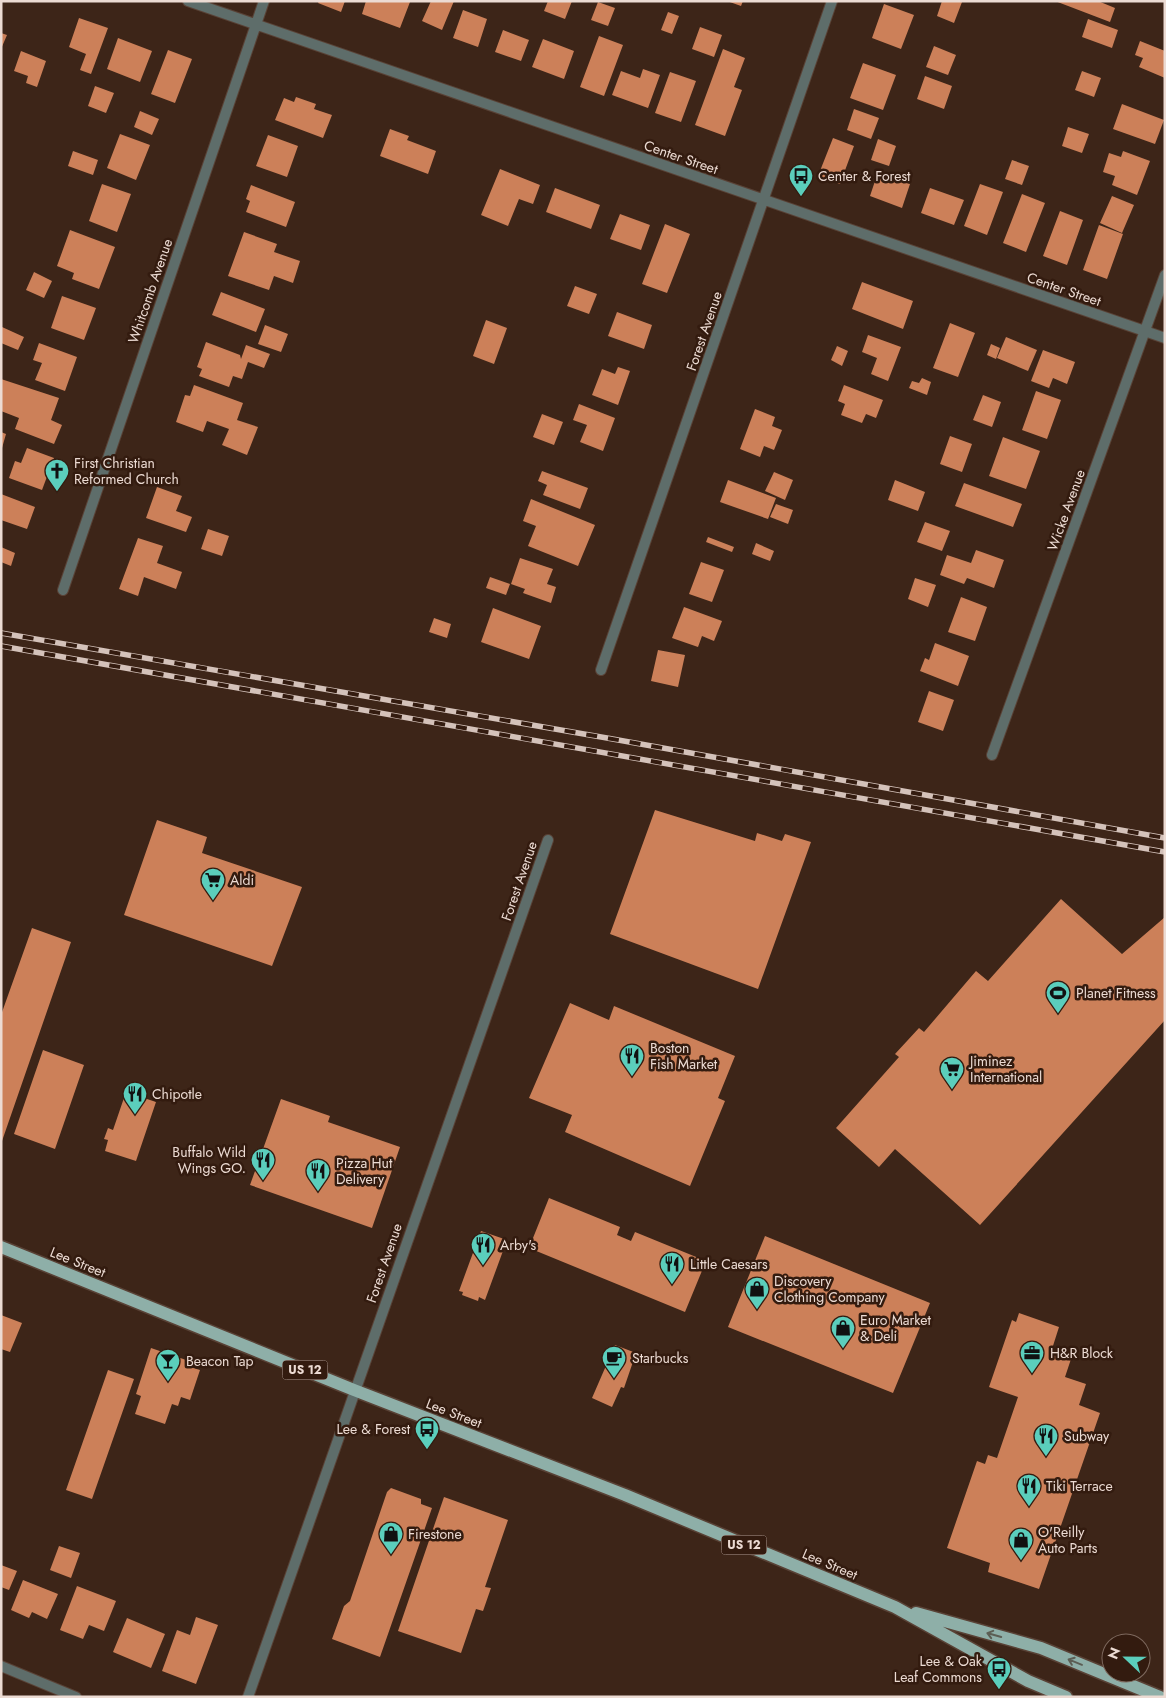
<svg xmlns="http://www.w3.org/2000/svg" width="1166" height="1698" viewBox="0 0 1166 1698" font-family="Jost,sans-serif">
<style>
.building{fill:#cc8059}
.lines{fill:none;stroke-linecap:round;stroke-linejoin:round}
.street-casing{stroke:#594236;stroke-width:12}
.primary-casing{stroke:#594236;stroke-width:15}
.street{stroke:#5e6d6a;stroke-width:10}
.primary{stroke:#8eafa8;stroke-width:12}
.rail-casing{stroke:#d4c2ba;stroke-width:5.5}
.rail{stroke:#331b0f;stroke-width:4;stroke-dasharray:11;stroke-linecap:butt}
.oneway{stroke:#5c5e54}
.labels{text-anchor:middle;stroke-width:5;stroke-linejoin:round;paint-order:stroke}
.shield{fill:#331b0f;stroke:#b4a198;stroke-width:1}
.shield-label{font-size:12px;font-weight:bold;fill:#ecdbd3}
.street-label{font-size:14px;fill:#ecdbd3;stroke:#331b0f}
.poi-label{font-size:14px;fill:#ecdbd3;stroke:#331b0f;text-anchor:start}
</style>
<rect width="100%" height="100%" fill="#3d2518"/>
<path class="building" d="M319 1H345L341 12 318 3Z
M366 1H409L410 2 400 28 362 14Z
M431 1H454L442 30 422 21Z
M548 1H572L565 19 544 11Z
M727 1H743L741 6Z
M942 1 962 2 954 23 937 16Z
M1055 1H1098L1115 8 1110 22Z
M598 2 615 8 608 26 591 20Z
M884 4 914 15 901 49 872 38Z
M463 10 487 19 478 47 453 38Z
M668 12 679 16 672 34 661 30Z
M79 18 108 28 91 74 80 70 86 54 69 47Z
M1088 19 1118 30 1112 48 1082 37Z
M700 27 722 35 714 57 692 49Z
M503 30 529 40 521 61 495 52Z
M1 33 7 35 1 49Z
M599 36 623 45 604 96 580 87Z
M118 38 152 51 140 82 107 69Z
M543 39 574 51 564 79 532 67Z
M1140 41 1165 51V78L1139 67 1143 58 1135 55Z
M934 46 956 55 948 75 926 67Z
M723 49 745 58 734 87 742 90 725 136 695 125Z
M168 50 192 59 175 103 151 94Z
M21 51 46 61 37 87 26 83 28 76 14 71Z
M863 63 896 75 883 110 850 98Z
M643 69 660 75 648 108 612 95 621 71 640 78Z
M1082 71 1101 78 1094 97 1075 90Z
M670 72 696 81 681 122 655 113Z
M925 76 952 86 944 109 917 99Z
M95 86 114 93 106 113 88 106Z
M296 97 316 104 314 109 332 115 323 138 275 120 284 98 294 102Z
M1122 104 1164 120 1155 144 1113 129Z
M854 109 879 118 871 139 847 130Z
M140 111 159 119 152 135 134 127Z
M1068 127 1089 134 1082 153 1062 146Z
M390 129 409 136 407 140 436 151 428 174 380 156Z
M120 134 150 145 136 180 107 168Z
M268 135 298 146 287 177 256 166Z
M833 138 854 146 840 184 818 176Z
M878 139 896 146 889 166 871 160Z
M73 151 98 160 93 175 68 166Z
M1123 151 1150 161 1137 195 1112 185 1115 176 1103 172 1109 153 1121 157Z
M1012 160 1029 166 1022 185 1005 179Z
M500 169 540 185 533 204 519 199 508 226 481 215Z
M878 172 910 184 902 208 870 196Z
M102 184 131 194 117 232 89 221Z
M980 184 1003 192 987 235 964 226Z
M251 185 295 202 286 227 246 212 250 201 246 199Z
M555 188 600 205 591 229 546 212Z
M930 188 964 200 954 225 921 213Z
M1022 194 1045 203 1026 252 1003 243Z
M1112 196 1134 205 1122 233 1100 223Z
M1060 211 1083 220 1067 265 1043 256Z
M620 214 650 225 641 250 610 239Z
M665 224 690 234 667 293 642 284Z
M1099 225 1123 234 1107 279 1083 270Z
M70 230 115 247 99 289 72 279 74 273 57 266Z
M244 232 277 244 274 252 300 261 293 283 274 276 269 290 228 276Z
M34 272 52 281 44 298 26 290Z
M862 282 913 301 903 329 852 309Z
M575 286 597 294 589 314 567 306Z
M221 292 265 309 256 332 212 315Z
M62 296 96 308 84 340 51 328Z
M617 312 652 325 644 349 608 336Z
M486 320 507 328 494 364 473 356Z
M950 323 975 333 958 377 933 368Z
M265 325 288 334 281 352 258 344Z
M2 327 24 337 18 350 1 343Z
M868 335 901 347 888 381 871 374 877 358 862 352Z
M1006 337 1037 350 1028 371 997 358Z
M206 342 240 355 241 359 246 345 270 354 264 368 248 362 242 379 233 376 229 387 199 376 202 369 197 367Z
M39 343 77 357 65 391 35 380 42 363 33 360Z
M991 344 1000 348 996 359 987 355Z
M837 346 848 351 842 366 831 360Z
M1043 350 1075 362 1067 384 1053 378 1049 388 1031 381Z
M618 367 630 371 618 405 592 395 602 369 615 374Z
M922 378 931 382 927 395 909 388 912 381 919 383Z
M1 379 59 398 51 420 62 425 54 444 15 429 19 418 1 411Z
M194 385 243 403 237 420 258 427 247 455 222 445 229 429 207 421 203 432 176 422 185 395 190 396Z
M844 385 883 400 876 418 866 414 862 423 841 415 845 404 838 401Z
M1036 391 1061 400 1047 439 1022 430Z
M983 395 1001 402 992 427 973 420Z
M579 404 615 418 603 451 580 442 587 425 573 420Z
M755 409 775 417 772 426 782 430 774 450 764 446 760 457 740 449Z
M542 414 563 422 554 445 533 437Z
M1 432 6 434 2 448H1Z
M950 436 972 444 962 472 940 464Z
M1003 437 1040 451 1026 489 989 476Z
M27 448 54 458 42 490 9 478 15 461 21 463Z
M542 471 588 488 580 509 543 495 547 485 538 481Z
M774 472 793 480 785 500 765 491Z
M728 480 776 498 768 519 720 502Z
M895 480 925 492 918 511 888 500Z
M964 483 1022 504 1013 527 955 506Z
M157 487 182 496 176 511 192 517 186 532 146 518Z
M1 494 35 507 27 529 1 520Z
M531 499 595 525 578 566 528 546 536 526 523 521Z
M776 504 793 510 788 524 770 517Z
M925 522 950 531 942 551 917 542Z
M208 529 229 536 222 556 201 549Z
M708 537 734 547 732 552 706 542Z
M138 538 163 546 157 563 182 572 176 589 144 577 138 596 119 589Z
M756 543 774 551 770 561 752 554Z
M1 547 15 553 11 566 1 562Z
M976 550 1004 560 994 588 967 578 964 584 940 575 947 555 971 563Z
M520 558 553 569 547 584 556 587 551 603 523 593 525 589 511 584Z
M701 562 724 570 712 602 689 594Z
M490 577 510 584 506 595 486 588Z
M915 578 936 585 928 607 908 599Z
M961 597 987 607 975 641 948 632Z
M684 607 722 621 714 641 702 636 698 647 672 638Z
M493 608 541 626 529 659 481 642Z
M434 618 451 624 447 638 429 632Z
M935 643 969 656 958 686 920 671 925 658 929 660Z
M658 650 685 655 678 687 651 681Z
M929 691 954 700 943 731 918 722Z
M655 810 755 841 757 833 782 841 785 834 811 842 758 989 610 934Z
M157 820 207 837 202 853 302 887 272 966 124 915Z
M1061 899 1122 954 1165 917V1020L980 1225 895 1149 879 1167 836 1128 899 1057 895 1054 919 1028 924 1032 976 971 988 981Z
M32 928 71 942 2 1141 1 1015Z
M570 1003 609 1020 614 1006 735 1056 718 1098 725 1101 690 1186 565 1132 572 1115 529 1098Z
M43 1050 84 1065 55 1149 14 1134Z
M126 1092 156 1102 136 1161 105 1151 108 1140 104 1139 108 1128 113 1130Z
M281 1099 330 1116 328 1122 400 1147 372 1228 250 1185Z
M549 1198 620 1227 617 1235 631 1241 635 1232 706 1261 685 1312 529 1248Z
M481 1231 507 1240 485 1300 479 1297 478 1301 462 1295 463 1292 459 1291Z
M765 1236 930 1303 893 1393 728 1327Z
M1019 1313 1059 1327 1052 1349 1072 1356 1065 1377 1086 1384 1079 1405 1100 1413 1039 1589 988 1572 990 1563 947 1548 977 1461 985 1464 988 1455 997 1458 1018 1397 989 1387 1012 1320 1016 1322Z
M1 1315 22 1323 10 1352 1 1349Z
M615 1345 636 1353 624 1388 621 1387 612 1407 592 1398Z
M151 1348 192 1362 190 1367 200 1370 190 1400 181 1397 178 1406 172 1404 165 1424 135 1414 141 1396 136 1394Z
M108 1370 134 1379 92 1499 66 1490Z
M391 1488 421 1499V1504L432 1508 380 1657 332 1639 344 1606 350 1601 387 1492Z
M444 1497 508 1520 485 1587 491 1588 483 1611 476 1609 461 1653 398 1631Z
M59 1546 80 1553 71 1578 50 1570Z
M1 1565 17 1571 9 1590 1 1587Z
M23 1580 58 1594 47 1619 32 1612 29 1618 11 1610Z
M77 1586 116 1601 104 1631 89 1625 83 1639 60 1630Z
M196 1617 218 1625 196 1684 162 1671 177 1630 190 1635Z
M127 1618 165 1634 151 1668 113 1652Z"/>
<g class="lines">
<defs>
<path id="street" d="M188 1 1165 338
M63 590 264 1
M601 670 832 1
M992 755 1165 275
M1 1666 76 1697
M248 1697 548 840"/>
<path id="primary" d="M1 1247 354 1390 625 1495 895 1607 1028 1681 1066 1697
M916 1613 1041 1648 1160 1697"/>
</defs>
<use href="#street" class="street-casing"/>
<use href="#primary" class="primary-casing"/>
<use href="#street" class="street"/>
<use href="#primary" class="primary"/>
<defs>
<path id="rail" d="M1 633 607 738 1165 838
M1 646 1165 852"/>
</defs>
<use href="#rail" class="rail-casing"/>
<use href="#rail" class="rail"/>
</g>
<defs><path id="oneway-shaft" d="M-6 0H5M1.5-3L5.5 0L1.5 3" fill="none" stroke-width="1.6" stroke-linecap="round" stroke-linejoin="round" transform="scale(1.25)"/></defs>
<g class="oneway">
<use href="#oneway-shaft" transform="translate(994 1635) rotate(-164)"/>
<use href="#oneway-shaft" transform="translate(1075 1662) rotate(-158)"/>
</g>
<defs>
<symbol id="bus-pin" viewBox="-11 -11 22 30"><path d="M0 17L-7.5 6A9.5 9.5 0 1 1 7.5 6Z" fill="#5bcebc" stroke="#331b0f"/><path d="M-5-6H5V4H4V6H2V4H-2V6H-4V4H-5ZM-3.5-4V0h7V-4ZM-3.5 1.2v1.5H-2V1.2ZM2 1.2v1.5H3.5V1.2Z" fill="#111"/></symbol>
<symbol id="church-pin" viewBox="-11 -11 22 30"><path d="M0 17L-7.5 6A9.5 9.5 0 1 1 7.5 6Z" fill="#5bcebc" stroke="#331b0f"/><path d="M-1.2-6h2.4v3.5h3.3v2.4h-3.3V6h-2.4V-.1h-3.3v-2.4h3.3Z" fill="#111"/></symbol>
<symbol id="supermarket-pin" viewBox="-11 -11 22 30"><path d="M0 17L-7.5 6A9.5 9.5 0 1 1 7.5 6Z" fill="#5bcebc" stroke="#331b0f"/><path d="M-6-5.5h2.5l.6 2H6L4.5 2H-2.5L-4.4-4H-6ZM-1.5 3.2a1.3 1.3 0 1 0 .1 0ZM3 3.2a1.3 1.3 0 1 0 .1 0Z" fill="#111"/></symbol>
<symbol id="stadium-pin" viewBox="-11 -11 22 30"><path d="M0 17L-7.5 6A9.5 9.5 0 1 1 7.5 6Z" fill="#5bcebc" stroke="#331b0f"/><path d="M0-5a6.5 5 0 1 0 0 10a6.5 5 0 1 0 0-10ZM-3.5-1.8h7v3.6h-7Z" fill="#111"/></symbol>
<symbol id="restaurant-pin" viewBox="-11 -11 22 30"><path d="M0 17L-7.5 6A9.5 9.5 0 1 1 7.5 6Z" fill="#5bcebc" stroke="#331b0f"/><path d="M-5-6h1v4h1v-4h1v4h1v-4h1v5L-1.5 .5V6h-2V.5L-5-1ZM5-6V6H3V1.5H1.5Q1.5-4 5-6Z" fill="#111"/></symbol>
<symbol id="shop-pin" viewBox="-11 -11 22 30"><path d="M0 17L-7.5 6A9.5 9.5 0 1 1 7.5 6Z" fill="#5bcebc" stroke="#331b0f"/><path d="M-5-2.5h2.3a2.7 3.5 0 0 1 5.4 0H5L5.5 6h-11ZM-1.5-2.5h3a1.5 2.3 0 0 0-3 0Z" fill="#111"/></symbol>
<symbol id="office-pin" viewBox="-11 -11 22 30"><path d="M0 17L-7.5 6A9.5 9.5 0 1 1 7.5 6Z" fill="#5bcebc" stroke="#331b0f"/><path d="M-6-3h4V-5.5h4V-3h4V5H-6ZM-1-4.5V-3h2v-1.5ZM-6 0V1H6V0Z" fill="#111"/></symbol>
<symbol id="cafe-pin" viewBox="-11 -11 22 30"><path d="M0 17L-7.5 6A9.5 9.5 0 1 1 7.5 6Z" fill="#5bcebc" stroke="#331b0f"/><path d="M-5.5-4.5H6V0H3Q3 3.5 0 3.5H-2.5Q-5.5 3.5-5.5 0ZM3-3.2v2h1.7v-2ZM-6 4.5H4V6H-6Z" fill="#111"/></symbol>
<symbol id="bar-pin" viewBox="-11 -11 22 30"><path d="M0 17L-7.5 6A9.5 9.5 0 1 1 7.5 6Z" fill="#5bcebc" stroke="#331b0f"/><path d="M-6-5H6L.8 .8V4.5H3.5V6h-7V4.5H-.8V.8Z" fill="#111"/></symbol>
</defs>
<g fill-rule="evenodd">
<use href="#bus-pin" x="787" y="162" width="28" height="38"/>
<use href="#church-pin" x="43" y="457" width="28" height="38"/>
<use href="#supermarket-pin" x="199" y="866" width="28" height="38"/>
<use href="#stadium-pin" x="1044" y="979" width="28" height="38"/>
<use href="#restaurant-pin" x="618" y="1042" width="28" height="38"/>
<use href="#supermarket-pin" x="938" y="1055" width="28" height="38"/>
<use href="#restaurant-pin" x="121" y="1080" width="28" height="38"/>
<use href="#restaurant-pin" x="249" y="1146" width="28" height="38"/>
<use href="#restaurant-pin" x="304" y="1157" width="28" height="38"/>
<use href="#restaurant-pin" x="469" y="1231" width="28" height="38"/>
<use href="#restaurant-pin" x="658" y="1250" width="28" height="38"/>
<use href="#shop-pin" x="743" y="1275" width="28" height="38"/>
<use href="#shop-pin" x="829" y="1314" width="28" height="38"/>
<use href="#office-pin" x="1018" y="1339" width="28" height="38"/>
<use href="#cafe-pin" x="600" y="1344" width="28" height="38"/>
<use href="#bar-pin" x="154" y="1347" width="28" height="38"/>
<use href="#bus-pin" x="413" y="1415" width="28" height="38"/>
<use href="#restaurant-pin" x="1032" y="1422" width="28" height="38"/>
<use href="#restaurant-pin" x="1015" y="1472" width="28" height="38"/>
<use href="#shop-pin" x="377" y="1520" width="28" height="38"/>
<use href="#shop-pin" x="1007" y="1526" width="28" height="38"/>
<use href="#bus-pin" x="985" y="1655" width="28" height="38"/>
</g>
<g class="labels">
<g class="shield">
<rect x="282.5" y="1360.5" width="45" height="19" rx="4"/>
<rect x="721.5" y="1535.5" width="45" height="19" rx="4"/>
</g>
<g class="shield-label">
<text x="305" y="1374">US 12</text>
<text x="744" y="1549">US 12</text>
</g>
<g class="street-label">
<text transform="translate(681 157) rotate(19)" y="5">Center Street</text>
<text transform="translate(1064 289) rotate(19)" y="5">Center Street</text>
<text transform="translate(150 291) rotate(-71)" y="5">Whitcomb Avenue</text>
<text transform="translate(704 331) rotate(-71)" y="5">Forest Avenue</text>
<text transform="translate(1066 510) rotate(-70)" y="5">Wicke Avenue</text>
<text transform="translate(519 881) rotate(-71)" y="5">Forest Avenue</text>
<text transform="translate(78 1262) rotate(22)" y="5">Lee Street</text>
<text transform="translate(384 1263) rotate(-71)" y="5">Forest Avenue</text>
<text transform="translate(454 1413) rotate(21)" y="5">Lee Street</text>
<text transform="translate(830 1564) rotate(23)" y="5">Lee Street</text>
</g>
<g class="poi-label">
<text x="818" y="181">Center &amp; Forest</text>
<text x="74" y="468">First Christian<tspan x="74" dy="16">Reformed Church</tspan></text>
<text x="230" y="885">Aldi</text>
<text x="1076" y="998">Planet Fitness</text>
<text x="650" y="1053">Boston<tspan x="650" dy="16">Fish Market</tspan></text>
<text x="970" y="1066">Jiminez<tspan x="970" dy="16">International</tspan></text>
<text x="152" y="1099">Chipotle</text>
<text x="246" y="1157" text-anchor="end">Buffalo Wild<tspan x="246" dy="16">Wings GO.</tspan></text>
<text x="336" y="1168">Pizza Hut<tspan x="336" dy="16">Delivery</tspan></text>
<text x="500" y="1250">Arby's</text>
<text x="690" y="1269">Little Caesars</text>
<text x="774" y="1286">Discovery<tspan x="774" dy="16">Clothing Company</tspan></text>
<text x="860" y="1325">Euro Market<tspan x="860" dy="16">&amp; Deli</tspan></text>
<text x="1050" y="1358">H&amp;R Block</text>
<text x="632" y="1363">Starbucks</text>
<text x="186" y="1366">Beacon Tap</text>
<text x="410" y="1434" text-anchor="end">Lee &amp; Forest</text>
<text x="1064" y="1441">Subway</text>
<text x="1046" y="1491">Tiki Terrace</text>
<text x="1038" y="1537">O'Reilly<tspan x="1038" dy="16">Auto Parts</tspan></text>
<text x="408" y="1539">Firestone</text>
<text x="982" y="1666" text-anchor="end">Lee &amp; Oak<tspan x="982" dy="16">Leaf Commons</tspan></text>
</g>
</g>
<rect width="1166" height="1698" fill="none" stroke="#ecdbd3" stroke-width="5"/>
<g transform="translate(1126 1658) rotate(292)"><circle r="24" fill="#331b0f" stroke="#7d685d"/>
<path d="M0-4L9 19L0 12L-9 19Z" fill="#5bcebc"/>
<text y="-8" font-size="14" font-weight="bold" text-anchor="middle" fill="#ecdbd3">N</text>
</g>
</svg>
